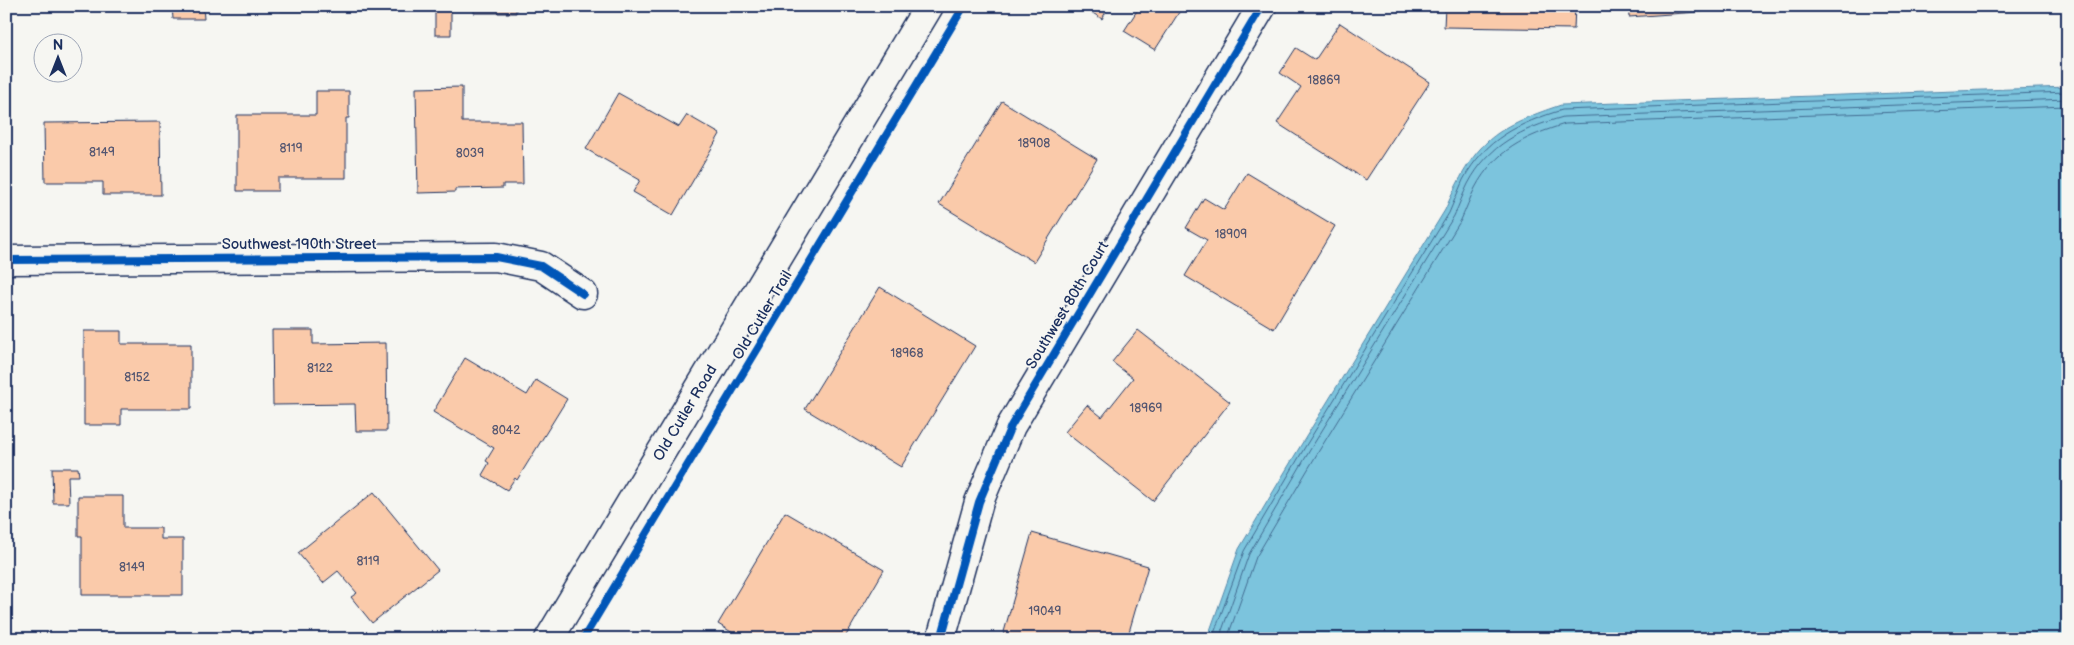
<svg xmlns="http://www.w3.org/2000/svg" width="2074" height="645" viewBox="0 0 2074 645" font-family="'Balsamiq Sans',sans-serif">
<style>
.water{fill:#7cc4dd;stroke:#58a}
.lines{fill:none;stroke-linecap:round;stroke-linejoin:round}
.shore{stroke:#426b91;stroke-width:1}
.building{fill:#facaaa;stroke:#1b2f5e}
.minor-casing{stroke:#1b2f5e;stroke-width:31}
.secondary-casing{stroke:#1b2f5e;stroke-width:31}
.minor{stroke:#f6f6f2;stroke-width:28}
.secondary{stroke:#f6f6f2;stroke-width:28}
.cycleway-casing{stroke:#f6f6f2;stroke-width:11}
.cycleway{stroke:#0057b8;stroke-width:8}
.labels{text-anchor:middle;stroke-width:4;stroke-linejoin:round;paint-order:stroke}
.number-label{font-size:12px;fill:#535671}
.street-label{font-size:15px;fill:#1b2f5e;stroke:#f6f6f2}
</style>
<rect width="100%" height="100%" fill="#f6f6f2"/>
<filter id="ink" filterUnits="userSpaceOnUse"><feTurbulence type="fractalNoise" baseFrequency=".02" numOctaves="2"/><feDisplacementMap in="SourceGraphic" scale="10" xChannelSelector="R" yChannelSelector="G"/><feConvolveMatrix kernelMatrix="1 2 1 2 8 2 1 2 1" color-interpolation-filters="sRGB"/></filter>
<g filter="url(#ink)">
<path class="water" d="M2068 87V639H1207L1239 549 1301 445 1445 210C1474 143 1492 128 1561 105Z"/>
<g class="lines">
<path class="shore" d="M1212 639 1244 551 1305 447 1449 213C1454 202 1458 191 1463 180 1485 139 1519 123 1562 110L2068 92
M1219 639 1249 554 1310 450 1454 216C1459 205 1463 194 1468 184 1489 144 1522 129 1563 117L2068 99
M1227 639 1256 557 1317 454 1461 220C1466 209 1470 198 1475 188 1495 150 1526 136 1565 124L2068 106"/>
</g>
<path class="building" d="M6 6H10L11 22H6Z
M172 6H203L204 19H173Z
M281 6H319V11H281Z
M474 6H516V13H474Z
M1082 6H1109L1102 19Z
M1140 6H1183L1155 50 1124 31Z
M1445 6H1575L1574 29 1444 27Z
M1628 6H1752L1753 8 1629 17Z
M1799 6H1910V8H1799Z
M451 7V35H435V8Z
M1340 23 1430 82 1366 180 1277 123 1301 87 1280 73 1296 48 1315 60Z
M462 87V122H522L523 184H503V188L455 189V192L418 193 416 88Z
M316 91H349V118H346V178H278V191H237V115H316Z
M618 93 679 127 687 115 720 134 673 215 633 192 640 180 586 149Z
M1002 101 1097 159 1034 262 939 204Z
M160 122 161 195H103V182H45L44 123Z
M1247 173 1335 226 1274 329 1185 276 1207 240 1186 228 1204 198 1224 210Z
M880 287 975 346 901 467 805 409Z
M272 330H313V344L386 343 387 431H356L355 404 273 405Z
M1138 330 1230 402 1153 501 1065 432 1087 405 1102 417 1133 378 1112 362Z
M84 331H121V344H191V409H121V425H84Z
M465 358 527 395 536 380 567 399 517 480 515 478 507 490 482 475 489 463 486 461 494 448 433 412Z
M52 468H78L79 476H68L69 503H53Z
M374 492 438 570 372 623 351 597 357 593 338 571 323 583 298 553Z
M78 496H123V528H161V539H183V595H82V536H78Z
M785 512 884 570 844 639H743L718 624Z
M1032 533 1148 566 1127 639H1002Z"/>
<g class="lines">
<defs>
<path id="minor" d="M6 260 496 257 541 266 583 294
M941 639 979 502 1011 426 1262 6"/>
<g id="secondary">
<path id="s1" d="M549 639 929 6"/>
</g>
</defs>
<use href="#minor" class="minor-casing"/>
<use href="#secondary" class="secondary-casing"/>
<use href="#minor" class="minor"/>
<use href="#secondary" class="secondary"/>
<defs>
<path id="cycleway" d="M6 260 496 257 541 266 583 294
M583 639 964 6
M941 639 979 502 1011 426 1262 6"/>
</defs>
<use href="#cycleway" class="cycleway-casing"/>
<use href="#cycleway" class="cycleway"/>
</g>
</g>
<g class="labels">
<g class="number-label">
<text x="1324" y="84">18869</text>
<text x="1034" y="147">18908</text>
<text x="291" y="152">8119</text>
<text x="102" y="156">8149</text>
<text x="470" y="157">8039</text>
<text x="1231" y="238">18909</text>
<text x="907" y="357">18968</text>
<text x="320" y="372">8122</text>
<text x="137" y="381">8152</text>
<text x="1146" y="412">18969</text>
<text x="506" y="434">8042</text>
<text x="368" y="565">8119</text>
<text x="132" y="571">8149</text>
<text x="1045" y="615">19049</text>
</g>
<g class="street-label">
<text x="299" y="249">Southwest 190th Street</text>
<text transform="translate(1067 305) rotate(-59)" y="5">Southwest 80th Court</text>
<text transform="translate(762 315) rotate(-59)" y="5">Old Cutler Trail</text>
<text dy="5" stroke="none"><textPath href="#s1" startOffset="264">Old Cutler Road</textPath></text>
</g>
</g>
<rect width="2074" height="645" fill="none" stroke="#f6f6f2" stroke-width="25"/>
<rect x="12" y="12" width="2049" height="620" fill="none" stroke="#1b2f5e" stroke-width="2" filter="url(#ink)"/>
<g transform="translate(58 58)"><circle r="24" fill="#f6f6f2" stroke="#9ea6b7"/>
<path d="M0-4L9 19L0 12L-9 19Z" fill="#1b2f5e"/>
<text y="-8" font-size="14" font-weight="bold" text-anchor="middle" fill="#1b2f5e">N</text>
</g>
</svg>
